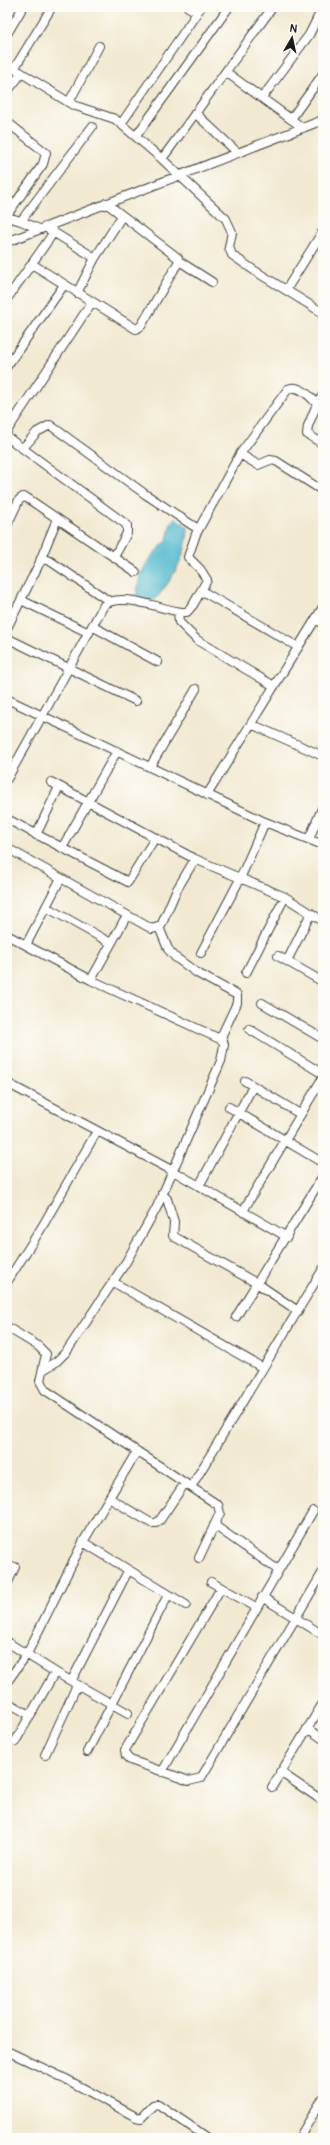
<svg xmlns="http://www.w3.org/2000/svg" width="330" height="2145" viewBox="0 0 330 2145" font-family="Pangolin,sans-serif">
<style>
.water{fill:#4fb7cd;stroke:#366a74}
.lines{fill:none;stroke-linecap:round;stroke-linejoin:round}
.minor-casing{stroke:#3c3b37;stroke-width:10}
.minor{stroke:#fff;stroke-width:8}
</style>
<rect width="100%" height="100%" fill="#fdfcf7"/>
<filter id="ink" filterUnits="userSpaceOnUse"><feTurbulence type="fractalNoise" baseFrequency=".025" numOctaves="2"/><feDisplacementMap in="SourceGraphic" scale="8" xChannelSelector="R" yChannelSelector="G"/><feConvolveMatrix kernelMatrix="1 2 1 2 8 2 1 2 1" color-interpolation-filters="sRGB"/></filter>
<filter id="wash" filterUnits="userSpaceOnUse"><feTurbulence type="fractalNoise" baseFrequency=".012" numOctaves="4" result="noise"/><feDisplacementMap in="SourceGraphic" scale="16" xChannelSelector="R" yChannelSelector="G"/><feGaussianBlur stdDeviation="0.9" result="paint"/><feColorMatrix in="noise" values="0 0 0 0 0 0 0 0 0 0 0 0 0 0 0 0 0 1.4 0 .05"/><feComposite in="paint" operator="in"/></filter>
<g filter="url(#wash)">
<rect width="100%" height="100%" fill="#f2e9d2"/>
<path class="water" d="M175 518 188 527C188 554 173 578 156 599L146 602 136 596 140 575 149 559 167 540 171 522Z"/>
</g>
<g filter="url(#ink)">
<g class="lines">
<defs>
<path id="minor" d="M188 7 197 12
M7 34 23 7
M7 64 73 105 115 119 162 159 226 219 232 232 229 247 232 255 255 271 323 313
M14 69 52 7
M226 72 303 128
M7 92 21 74
M262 98 309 35 323 7
M69 102 99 46
M195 113 238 153
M291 119 323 74
M7 122 46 153 43 164 7 215
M121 124 201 7
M136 136 229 7
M162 159 272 8
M106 203 178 258 179 261 212 282
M7 217 21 221 39 229
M21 221 92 127
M45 227 95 258 122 216
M7 242 323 120
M32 264 136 329 141 326 179 261
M286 290 323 231
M77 293 95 258
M7 299 54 232
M7 366 64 285
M317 404 323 395
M7 431 92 302
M7 437 127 525V533L114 557
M23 448 37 432 50 425 145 494 198 529
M240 454 258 465 270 460 276 461 323 491
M7 525 19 500 23 497 27 498 136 572
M40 561 57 519
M202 591 298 647
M21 600 89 633
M178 612 179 622 197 640 274 686
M316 619 323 624
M92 626 158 662
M7 628 39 564 43 559 50 561 109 601
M7 638 136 701
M7 699 265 822 323 845
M251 724 323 756
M150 767 196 689
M7 779 104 605C121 591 162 610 182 612H187L193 605 207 580 200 569 188 557 196 534 240 454 288 389C299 384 310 396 317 404L308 426 307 434 323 444
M51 782 195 859 285 897 323 921
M207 795 323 607
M7 819 128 882 155 838
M36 835 59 787
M309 839 323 806
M7 848 152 929 161 926 176 891 195 859
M62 848 117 751
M46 907 111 943
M7 935 91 980 220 1039 237 1003V995L197 973 175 957 168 949 159 927
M26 945 61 878
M201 953 240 879 265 822
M278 956 323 982
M287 961 311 913
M246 973 285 897
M91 980 127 915
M262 1003 323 1039
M249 1029 323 1074
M245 1081 300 1114
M7 1083 175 1172 287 1237
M229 1107 323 1163
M199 1186 253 1086
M162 1193 167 1199 174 1222 173 1236 258 1284 298 1311
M243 1211 323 1077
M7 1282 42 1227 97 1131
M113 1282 263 1368
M236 1317 323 1176
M7 1327 38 1346 46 1354 40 1381 45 1390 218 1505 220 1513 199 1558
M43 1370 56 1362 67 1351 126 1262 156 1209 221 1061 224 1045 222 1037
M191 1487 323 1269
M109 1498 151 1523H156L160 1520 185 1483
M214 1525 278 1570
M83 1542 186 1605
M211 1582 256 1607
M7 1584 15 1567
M221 1588 125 1750 126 1756 130 1760 189 1781 201 1778 323 1572
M262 1597 323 1635
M7 1642 55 1672 128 1713
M72 1680 128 1571
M7 1682 27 1654 83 1542 137 1451
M7 1702 30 1715
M307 1728 323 1739
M15 1742 55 1672
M87 1752 168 1595
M45 1755 77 1685
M162 1772 313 1511
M280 1772 323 1801
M272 1787 323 1703
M7 2051 66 2079 136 2117 141 2118 153 2105 158 2104 208 2138
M299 2138 323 2098"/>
</defs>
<use href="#minor" class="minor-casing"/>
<use href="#minor" class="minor"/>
</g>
</g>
<rect width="330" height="2145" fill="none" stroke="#fdfcf7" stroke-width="24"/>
<g transform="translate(292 38) rotate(9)" stroke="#fdfcf7" stroke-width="3" paint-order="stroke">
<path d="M0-3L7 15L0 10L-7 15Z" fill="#1c1c1c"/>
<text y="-6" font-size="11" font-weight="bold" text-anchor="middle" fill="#1c1c1c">N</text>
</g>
</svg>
